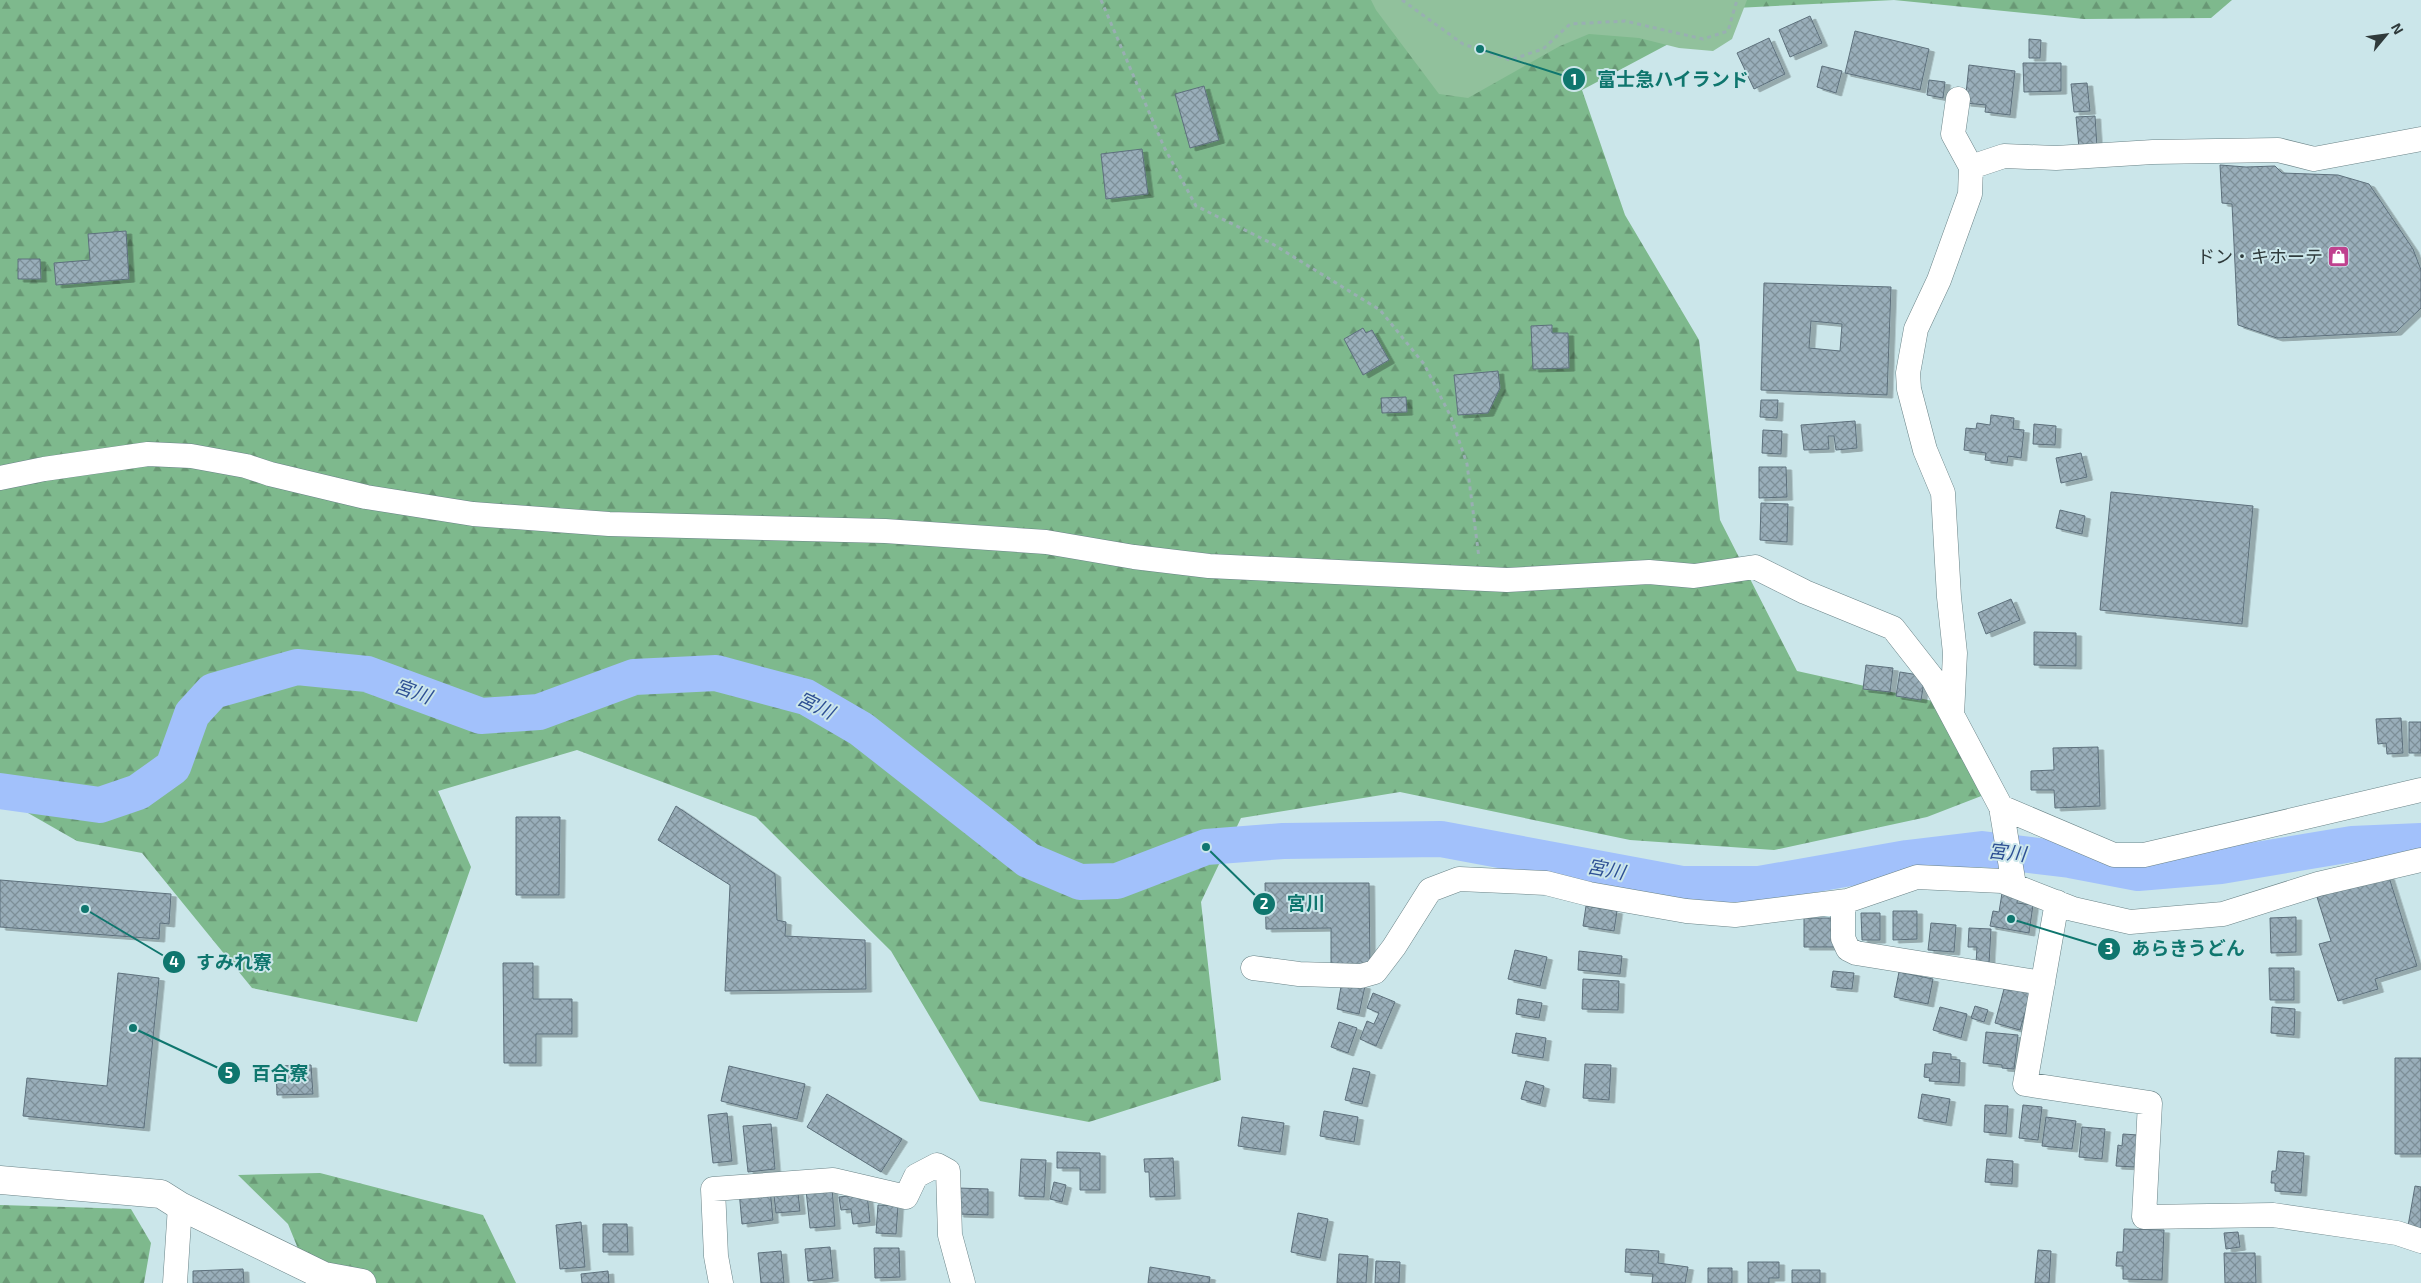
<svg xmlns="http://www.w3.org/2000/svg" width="2421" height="1283" viewBox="0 0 2421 1283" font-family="'Exo 2','Noto Sans JP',sans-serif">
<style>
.forest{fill:url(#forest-firs)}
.park{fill:#91c19c}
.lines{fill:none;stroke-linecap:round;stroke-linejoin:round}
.river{stroke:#a2c1fb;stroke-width:36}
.building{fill:url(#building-cross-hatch);stroke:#5d707c;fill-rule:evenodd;filter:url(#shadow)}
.minor-casing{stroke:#6a8387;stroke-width:25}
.tertiary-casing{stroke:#6a8387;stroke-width:29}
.path{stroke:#99afb2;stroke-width:3;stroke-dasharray:4 4;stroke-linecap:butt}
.minor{stroke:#fff;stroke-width:24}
.tertiary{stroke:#fff;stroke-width:28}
.labels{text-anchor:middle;stroke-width:4;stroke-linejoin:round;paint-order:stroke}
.poi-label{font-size:18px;fill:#2f3a3b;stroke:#cbe6ea;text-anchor:end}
.water-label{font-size:19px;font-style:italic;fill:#2e5094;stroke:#cbe6ea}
.leader{fill:none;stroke:#0f766e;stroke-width:2}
.callout-dot{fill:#0f766e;stroke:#cbe6ea;stroke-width:2}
.mark-label{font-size:15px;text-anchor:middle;font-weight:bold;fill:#fff}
.callout-label{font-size:19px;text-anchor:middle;font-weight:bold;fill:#0f766e;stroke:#cbe6ea;stroke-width:4;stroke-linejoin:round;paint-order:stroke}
</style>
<defs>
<pattern id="forest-firs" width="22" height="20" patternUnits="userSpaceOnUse" patternTransform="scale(1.25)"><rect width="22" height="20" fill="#7eb98d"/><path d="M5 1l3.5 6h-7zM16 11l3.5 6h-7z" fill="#689774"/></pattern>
<pattern id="building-cross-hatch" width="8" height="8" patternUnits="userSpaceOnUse" patternTransform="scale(1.25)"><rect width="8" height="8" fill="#99aeba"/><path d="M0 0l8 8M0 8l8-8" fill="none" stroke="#7d8f98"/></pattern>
<filter id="shadow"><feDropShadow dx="5.5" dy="3" stdDeviation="0" flood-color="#0004"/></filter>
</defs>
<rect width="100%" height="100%" fill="#cbe6ea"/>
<path class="forest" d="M0 0H2232L2211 18 2084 19 1894 0 1736 8 1582 90 1625 215 1699 340 1720 520 1797 671 1955 706 2002 788 1927 817 1774 850 1630 840 1400 792 1241 818 1201 902 1221 1080 1089 1122 980 1101 891 951 756 817 577 750 438 791 471 867 417 1022 252 988 142 853 77 841 0 797Z
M320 1173 483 1215 516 1283H312L288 1224 238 1175Z
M0 1205 131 1209 151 1243 144 1283H0Z"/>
<path class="park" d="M1371 0H1747L1732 39 1713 51 1679 48 1639 38 1589 34 1560 46 1468 98 1439 94 1376 10Z"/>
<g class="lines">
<path class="river" d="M0 791 100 805 138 792 173 767 192 714 213 691 297 667 367 674 481 716 539 712 634 677 716 673 806 697 861 729 1028 860 1080 882 1117 881 1206 847 1283 841 1441 839 1682 884H1759L1907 858 1982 849 2070 860 2138 873 2221 866 2352 844 2421 841"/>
</g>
<path class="building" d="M1810 16 1822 43 1790 57 1779 30Z
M1855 31 1929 49 1920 90 1845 73Z
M1769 38 1785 74 1754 89 1737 53Z
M2029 39 2041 40 2040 58H2029Z
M2023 63H2061V91L2024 92Z
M1969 65 2015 71 2010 115 1985 112 1986 105 1965 103Z
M1822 66 1842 71 1836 93 1817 87Z
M1929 80 1945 82 1943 98 1927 95Z
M2087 83 2090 111 2074 112 2071 84Z
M1204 86 1219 140 1190 148 1175 94Z
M2095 116 2097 147 2079 148 2076 117Z
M1142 149 1148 194 1106 199 1101 154Z
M2220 165 2246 167 2275 166 2282 173 2338 175 2369 184 2413 249 2421 270V308L2396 332 2277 338 2238 325 2232 204 2222 203Z
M126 231 129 279 56 285 54 263 90 260 88 234Z
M18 259H40L41 279H18Z
M1764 283 1891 287 1887 395 1761 390ZM1811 321 1842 324 1840 351 1809 348Z
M1552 325V333H1568L1569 368 1533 369 1531 326Z
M1363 328 1366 333 1372 330 1389 360 1363 375 1344 339Z
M1498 371 1500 388 1488 413 1458 415 1454 375Z
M1406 397 1407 412 1382 413 1381 398Z
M1761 400H1778L1777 418 1760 417Z
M1991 415 2014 418 2013 429 2024 430 2021 458 2008 456 2007 463 1985 460 1986 453 1964 450 1966 428 1976 429 1977 423 1990 425Z
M1855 421 1857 448 1836 450 1834 436H1828L1829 449 1804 450 1801 425Z
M2034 424 2056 426 2055 445 2033 444Z
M1763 430 1782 431 1781 454 1762 453Z
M2081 453 2087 477 2061 483 2056 458Z
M1759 467H1786L1787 497 1759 498Z
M2111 492 2253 506 2242 624 2100 610Z
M1761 503 1788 504 1787 542 1760 540Z
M2060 510 2085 516 2082 534 2056 528Z
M2011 599 2020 620 1986 634 1978 613Z
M2034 632 2076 633V666L2034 665Z
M1866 665 1893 668 1890 692 1863 689Z
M1900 672 1925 676 1921 700 1896 696Z
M2401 718 2403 753 2387 754 2386 743 2378 744 2376 719Z
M2409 722H2421V753H2409Z
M2098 747 2100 806 2055 808 2054 790H2031V771L2054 770 2053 748Z
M676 806 775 874 777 920 786 922 785 936 865 940 866 989 725 991 730 885 658 840Z
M516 817H560L559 895H516Z
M2388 874 2417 966 2375 979 2378 989 2338 1001 2319 944 2331 941 2317 897Z
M0 880 171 894 169 924 160 923 159 939 0 927Z
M1265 883H1369L1370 968H1331V928L1266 929Z
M2002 893 2018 896 2017 903 2033 905 2029 933 1990 926 1993 911 1999 912Z
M1586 906 1617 911 1614 931 1583 926Z
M1893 911H1917V939L1893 940Z
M1861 913H1880V940H1862Z
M2296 917V952L2271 953 2270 918Z
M1804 918H1834V947H1804Z
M1931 923 1956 925 1954 952 1928 950Z
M1969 928 1991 929 1989 964H1976L1977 947H1968Z
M1515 950 1547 957 1540 986 1508 979Z
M1579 951 1622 956 1620 974 1578 970Z
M503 963H533V999H572V1034H536V1063H504Z
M2269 968H2294V1000H2270Z
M1833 971 1854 973 1852 989 1831 987Z
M1899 972 1933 979 1928 1004 1894 997Z
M118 973 159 978 144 1128 23 1116 27 1078 107 1086Z
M1583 979 1619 981 1618 1010 1582 1009Z
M1342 981 1365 986 1359 1014 1337 1009Z
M2012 987 2031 992 2020 1030 1995 1023 2004 989 2011 991Z
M1373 993 1395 1002 1376 1046 1360 1039 1367 1021 1374 1024 1379 1013 1367 1008Z
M1518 999 1542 1003 1539 1018 1516 1014Z
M1975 1006 1988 1010 1984 1022 1971 1018Z
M1940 1007 1967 1014 1961 1038 1933 1030Z
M2272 1007 2295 1009 2294 1035 2271 1033Z
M1339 1022 1357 1028 1348 1053 1331 1047Z
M1986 1032 2018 1035 2014 1069 2002 1068V1065L1983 1063Z
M1516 1033 1546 1038 1543 1058 1512 1053Z
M1933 1052 1951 1054V1059L1960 1060 1959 1083 1929 1081 1930 1078 1924 1077 1925 1064H1932Z
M2395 1058H2421V1154H2395Z
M1585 1064 1611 1065 1609 1100 1583 1098Z
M311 1065 313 1094 277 1095 276 1066Z
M729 1066 805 1084 797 1119 721 1101Z
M1353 1068 1370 1072 1362 1104 1345 1100Z
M1526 1081 1544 1086 1540 1104 1521 1099Z
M827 1094 902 1139 881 1172 807 1127Z
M1922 1094 1950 1099 1946 1123 1918 1118Z
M1985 1105 2008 1106 2006 1134 1984 1132Z
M2023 1105 2042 1107 2038 1140 2019 1138Z
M1324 1111 1358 1117 1354 1142 1320 1136Z
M727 1113 732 1161 713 1163 708 1115Z
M1242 1117 1284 1123 1280 1152 1238 1146Z
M2046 1117 2076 1121 2072 1149 2042 1146Z
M771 1124 775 1169 748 1172 743 1126Z
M2082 1127 2105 1129 2102 1159 2079 1157Z
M2123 1134 2138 1135 2135 1167 2116 1166 2118 1145 2122 1146Z
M2278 1151 2304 1153 2301 1193 2275 1191V1183H2271L2272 1171H2276Z
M1057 1152 1100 1153V1190H1080V1168H1057Z
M1173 1158 1175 1196 1150 1197 1149 1172H1145L1144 1159Z
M1021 1159 1046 1160 1044 1197 1019 1196Z
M1987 1159 2013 1161 2012 1184 1985 1182Z
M1054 1182 1066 1185 1062 1202 1050 1199Z
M797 1185 800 1211 776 1213 773 1187Z
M2415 1186 2421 1187V1229L2408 1226Z
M770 1188 773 1220 742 1224 739 1191Z
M832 1188 835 1226 810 1228 806 1190Z
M958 1188 988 1189V1215L958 1214Z
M867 1194 870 1222 853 1224 851 1209 841 1210 839 1197Z
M878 1205 898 1206 896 1234 876 1233Z
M1298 1213 1328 1219 1320 1258 1291 1252Z
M581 1222 585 1267 560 1269 556 1225Z
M603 1224H627L628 1252H603Z
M2124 1229 2164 1230 2162 1280 2123 1279V1266H2116L2117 1252H2123Z
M2238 1232 2240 1247 2226 1249 2224 1233Z
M830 1247 833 1278 808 1281 805 1249Z
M874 1248H899L900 1277 875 1278Z
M1626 1249 1659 1251 1658 1263 1688 1267 1685 1283H1652L1653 1274 1625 1272Z
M2038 1250 2051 1251 2049 1283H2035Z
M781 1251 784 1283H761L758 1253Z
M2224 1253H2255L2256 1283H2225Z
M1339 1254 1368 1256 1366 1283H1337Z
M1376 1261 1400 1262 1399 1283H1375Z
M1748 1262H1779V1278H1769V1283H1748Z
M1150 1267 1210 1277 1209 1283H1148Z
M1708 1268H1732V1283H1708Z
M243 1269 244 1283H193V1271Z
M1792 1270H1820V1283H1792Z
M608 1271 609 1283H582L581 1274Z"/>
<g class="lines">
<defs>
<path id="minor" d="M1971 167 2004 156 2056 158 2153 152 2278 150 2314 159 2421 139
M0 478 44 469 148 454 191 456 246 466 270 474 366 497 473 514 609 524 885 531 1046 542 1134 557 1209 566 1507 580 1649 572 1694 576 1755 567 1805 592 1893 628 1933 679 2001 807 2114 855H2144L2421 790
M1952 715 1955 653 1949 597 1943 493 1925 450 1909 389 1908 373 1916 329 1939 280 1970 194 1971 167 1953 134 1958 99
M2001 807 2014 885
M1843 902V938L1848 949 1856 953 2043 983
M2057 902 2025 1084 2150 1103 2144 1217 2273 1215 2397 1233 2421 1241
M1253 968 1299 974 1361 976 1375 972 1394 947 1430 890 1459 879 1546 883 1589 894 1686 911 1735 915 1847 901 1917 877 2002 881 2073 909 2130 922 2223 914 2318 884 2421 860
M175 1283 180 1206
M721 1283 716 1256 713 1189 833 1180 906 1197 916 1176 937 1165 948 1171 950 1235 963 1283"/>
<path id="tertiary" d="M0 1180 161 1194 180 1206 324 1276 362 1283"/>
</defs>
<use href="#minor" class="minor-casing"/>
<use href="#tertiary" class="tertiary-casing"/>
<path class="path" d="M1101 0 1164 147 1196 206 1271 243 1380 310 1424 364 1451 417 1467 464 1479 558
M1402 0 1463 44 1510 60 1543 49 1570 24 1625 21 1703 39 1728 31 1737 0"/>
<use href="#minor" class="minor"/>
<use href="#tertiary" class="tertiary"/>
</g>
<defs>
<symbol id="shop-square" viewBox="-11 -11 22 22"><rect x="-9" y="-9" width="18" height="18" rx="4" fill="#bf418e" stroke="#cbe6ea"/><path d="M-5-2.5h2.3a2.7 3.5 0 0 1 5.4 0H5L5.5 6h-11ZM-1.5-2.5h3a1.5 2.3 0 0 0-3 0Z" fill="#fff"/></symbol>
</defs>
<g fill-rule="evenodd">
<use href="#shop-square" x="2326" y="244" width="25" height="25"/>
</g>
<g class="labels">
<g class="poi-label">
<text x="2323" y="263">ドン・キホーテ</text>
</g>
<g class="water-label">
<text transform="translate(413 691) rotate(20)" y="7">宮川</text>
<text transform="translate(816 705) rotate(26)" y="7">宮川</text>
<text transform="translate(2007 852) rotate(6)" y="7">宮川</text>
<text transform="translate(1606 869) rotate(11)" y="7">宮川</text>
</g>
</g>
<path class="leader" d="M1480 49L1574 79M1206 847L1264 904M2011 919L2109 949M85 909L174 962M133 1028L229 1073"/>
<g class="callout-dot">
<circle cx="1480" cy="49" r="5"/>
<circle cx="1206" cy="847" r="5"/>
<circle cx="2011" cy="919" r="5"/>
<circle cx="85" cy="909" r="5"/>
<circle cx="133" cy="1028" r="5"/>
<circle cx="1574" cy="79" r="12"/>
<circle cx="1264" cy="904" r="12"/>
<circle cx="2109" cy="949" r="12"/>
<circle cx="174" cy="962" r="12"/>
<circle cx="229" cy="1073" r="12"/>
</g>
<g class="mark-label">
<text x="1574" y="85">1</text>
<text x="1264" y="909">2</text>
<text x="2109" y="954">3</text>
<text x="174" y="967">4</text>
<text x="229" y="1078">5</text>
</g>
<g class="callout-label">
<text x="1673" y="86">富士急ハイランド</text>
<text x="1306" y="910">宮川</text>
<text x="2188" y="955">あらきうどん</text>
<text x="234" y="969">すみれ寮</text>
<text x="280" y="1080">百合寮</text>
</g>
<g transform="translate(2386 35) rotate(61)" stroke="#cbe6ea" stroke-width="4" paint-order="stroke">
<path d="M0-4L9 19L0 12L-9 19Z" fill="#2f3a3b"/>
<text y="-8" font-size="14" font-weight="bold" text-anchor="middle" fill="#2f3a3b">N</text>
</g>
</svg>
